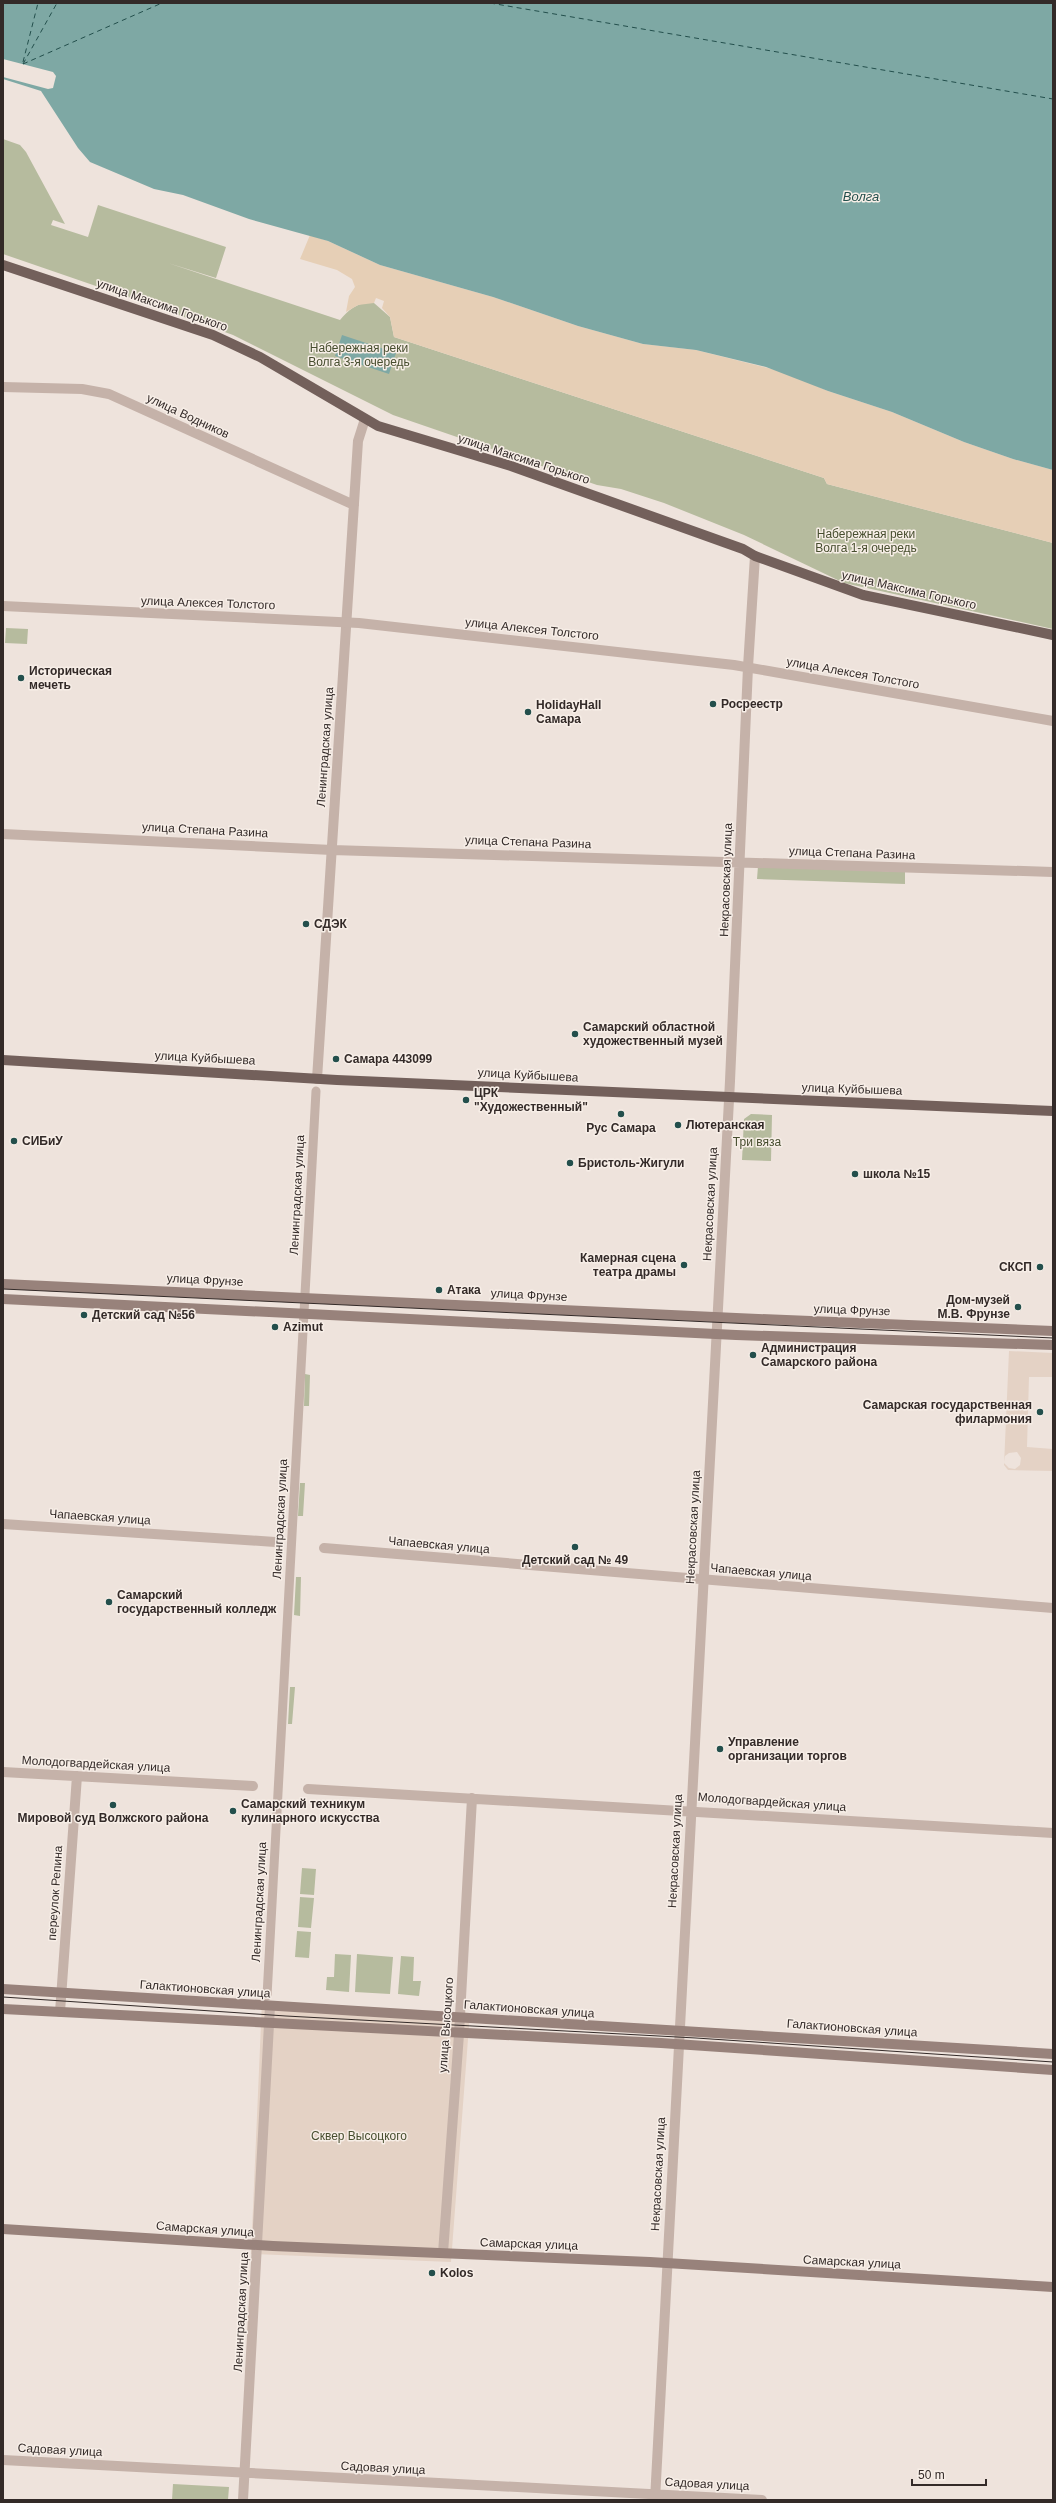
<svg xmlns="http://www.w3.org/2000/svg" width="1056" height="2503" viewBox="0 0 1056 2503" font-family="Arial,sans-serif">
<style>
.green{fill:#b6bb9e}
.sand{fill:#e6cfb6}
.plaza{fill:#e4d2c5;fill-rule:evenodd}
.water{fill:#7ea8a4}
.pier{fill:#eee3dc}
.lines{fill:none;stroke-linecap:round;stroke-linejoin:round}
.ferry{stroke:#234f4c;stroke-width:1;stroke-dasharray:5 4;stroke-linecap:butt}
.pedestrian{stroke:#c5b2a9;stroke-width:9}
.minor{stroke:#c5b2a9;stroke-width:10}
.tertiary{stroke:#c5b2a9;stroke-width:10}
.secondary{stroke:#98827b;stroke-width:10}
.primary{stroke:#73605b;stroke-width:10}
.tram{stroke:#332a28;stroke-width:1}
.poi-dot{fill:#234f4c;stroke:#f7eee7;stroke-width:1.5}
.labels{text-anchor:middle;stroke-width:3;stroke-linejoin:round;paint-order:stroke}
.street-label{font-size:12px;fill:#332a28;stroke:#f7eee7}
.park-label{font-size:12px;fill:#474e2f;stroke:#f7eee7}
.poi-label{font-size:12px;font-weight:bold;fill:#332a28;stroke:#f7eee7;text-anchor:start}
.water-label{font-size:13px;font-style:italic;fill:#234f4c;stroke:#f7eee7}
</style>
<rect width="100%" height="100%" fill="#eee3dc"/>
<path class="green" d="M3 139 20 145 26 152 65 224 53 220 51 225 88 237 98 205 226 247 216 278 168 263 340 320C349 309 359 301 374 303L390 317 394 337 824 478 827 484 1053 543V629L844 583 744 535 664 503 621 489 597 485 393 415 233 335 154 306 3 254Z
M6 628 28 629 27 644 5 643Z
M758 866 905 872V884L757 879Z
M751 1114 772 1115 771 1161 742 1160 744 1119Z
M305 1374 310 1375 309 1406H304Z
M300 1483H305L303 1516H298Z
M296 1577H301L300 1616 294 1615Z
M290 1687H295L292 1724H288Z
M302 1868 316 1869 314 1895 300 1894Z
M300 1897 314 1898 311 1928 298 1927Z
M297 1931 311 1932 309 1958 295 1957Z
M335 1954 351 1955 349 1992 326 1990 327 1977H334Z
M357 1954 393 1957 390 1994 355 1992Z
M401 1956 414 1957 413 1981H421L419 1996 398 1994Z
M173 2484 229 2487 228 2500H172Z"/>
<path class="sand" d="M310 235 328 241 380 265 493 297 578 326 643 344 696 350 784 372 828 391 892 412 964 442 1013 459 1053 470V543L827 484 824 478 394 337 390 317 382 308 384 301 376 298 374 303 358 305 346 312 349 296 355 287 352 279 337 270 300 259Z"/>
<path class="plaza" d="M1009 1351 1053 1353V1377H1029L1027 1447 1053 1449V1471L1008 1470 1004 1465ZM1017 1452 1021 1458 1020 1465 1015 1469 1009 1468 1004 1463 1005 1456 1009 1453Z
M262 2001 470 2013 451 2262 251 2254Z"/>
<path class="water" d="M3 3H1053V470L1013 459 964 442 892 412 828 391 766 367 696 350 643 344 578 326 493 297 380 265 328 241 249 219 183 195 154 189 90 162 78 148 41 91 3 79Z
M342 335 396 353 389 374 335 356Z"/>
<path class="pier" d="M3 59 53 72 56 76 53 88 48 89 3 77Z"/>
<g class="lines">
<path class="ferry" d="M490 3 1053 99
M23 62 38 3
M23 64 162 3
M23 64 57 3"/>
<path class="pedestrian" d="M267 1996 316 1091"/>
<path class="minor" d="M3 387 82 389 109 394 354 505
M3 834 332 850 1053 872
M317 1079 358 441 365 419
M3 1524 275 1542
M324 1548 1053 1608
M3 1772 253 1786
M308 1789 1053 1833
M60 2012 77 1776
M443 2253 459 2034 472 1798
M3 2460 762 2500
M243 2500 270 2006
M655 2500 730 1081 748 667 755 556"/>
<path class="tertiary" d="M3 606 359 623 734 665 1053 721"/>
<path class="secondary" d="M3 1284 736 1318 1053 1331
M3 1299 736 1335 1053 1345
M3 1989 1053 2054
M3 2009 661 2043 1053 2070
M3 2229 273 2246 650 2262 1053 2287"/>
<path class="primary" d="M3 265 213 335 260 357 378 426 511 466 743 549 755 556 863 595 1053 635
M3 1060 337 1080 1053 1111"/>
<path class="tram" d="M3 1289 1053 1338
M3 1997 286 2016 696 2038 1053 2062"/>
</g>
<g class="poi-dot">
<circle cx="21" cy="678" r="4"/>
<circle cx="713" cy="704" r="4"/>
<circle cx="528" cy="712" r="4"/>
<circle cx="306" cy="924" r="4"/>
<circle cx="575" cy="1034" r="4"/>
<circle cx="336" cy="1059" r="4"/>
<circle cx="466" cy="1100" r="4"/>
<circle cx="621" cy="1114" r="4"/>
<circle cx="678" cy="1125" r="4"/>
<circle cx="14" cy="1141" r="4"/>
<circle cx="570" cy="1163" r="4"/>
<circle cx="855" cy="1174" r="4"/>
<circle cx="684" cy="1265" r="4"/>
<circle cx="1040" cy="1267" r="4"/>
<circle cx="439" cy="1290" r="4"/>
<circle cx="1018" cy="1307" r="4"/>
<circle cx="84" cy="1315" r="4"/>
<circle cx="275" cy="1327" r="4"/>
<circle cx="753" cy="1355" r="4"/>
<circle cx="1040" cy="1412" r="4"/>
<circle cx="575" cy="1547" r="4"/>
<circle cx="109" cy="1602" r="4"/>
<circle cx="720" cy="1749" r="4"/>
<circle cx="113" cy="1805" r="4"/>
<circle cx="233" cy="1811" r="4"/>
<circle cx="432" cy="2273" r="4"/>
</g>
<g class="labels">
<g class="street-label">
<text transform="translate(162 305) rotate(19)" y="4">улица Максима Горького</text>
<text transform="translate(188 416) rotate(25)" y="4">улица Водников</text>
<text transform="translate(524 459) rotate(18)" y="4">улица Максима Горького</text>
<text transform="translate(909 590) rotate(13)" y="4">улица Максима Горького</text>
<text transform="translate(208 603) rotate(2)" y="4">улица Алексея Толстого</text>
<text transform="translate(532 629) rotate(6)" y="4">улица Алексея Толстого</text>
<text transform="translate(853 673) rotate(10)" y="4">улица Алексея Толстого</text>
<text transform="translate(325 747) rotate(-86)" y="4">Ленинградская улица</text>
<text transform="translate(205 830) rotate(3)" y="4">улица Степана Разина</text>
<text transform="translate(528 842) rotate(2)" y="4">улица Степана Разина</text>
<text transform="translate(852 853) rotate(2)" y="4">улица Степана Разина</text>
<text transform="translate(726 880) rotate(-88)" y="4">Некрасовская улица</text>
<text transform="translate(205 1058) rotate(3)" y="4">улица Куйбышева</text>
<text transform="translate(528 1075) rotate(3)" y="4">улица Куйбышева</text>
<text transform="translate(852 1089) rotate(2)" y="4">улица Куйбышева</text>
<text transform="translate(297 1195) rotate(-87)" y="4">Ленинградская улица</text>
<text transform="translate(710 1204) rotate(-87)" y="4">Некрасовская улица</text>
<text transform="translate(205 1280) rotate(3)" y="4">улица Фрунзе</text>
<text transform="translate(529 1295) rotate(3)" y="4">улица Фрунзе</text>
<text transform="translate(852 1310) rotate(2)" y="4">улица Фрунзе</text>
<text transform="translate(100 1517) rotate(4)" y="4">Чапаевская улица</text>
<text transform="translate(280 1519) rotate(-87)" y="4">Ленинградская улица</text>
<text transform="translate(693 1527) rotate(-87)" y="4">Некрасовская улица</text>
<text transform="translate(439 1545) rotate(5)" y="4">Чапаевская улица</text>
<text transform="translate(761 1572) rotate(5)" y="4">Чапаевская улица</text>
<text transform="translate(96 1764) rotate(3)" y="4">Молодогвардейская улица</text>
<text transform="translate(772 1802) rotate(4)" y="4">Молодогвардейская улица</text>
<text transform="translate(675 1851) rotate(-87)" y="4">Некрасовская улица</text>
<text transform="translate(55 1893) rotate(-86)" y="4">переулок Репина</text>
<text transform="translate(259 1902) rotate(-87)" y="4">Ленинградская улица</text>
<text transform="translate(205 1989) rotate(4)" y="4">Галактионовская улица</text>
<text transform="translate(529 2009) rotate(4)" y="4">Галактионовская улица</text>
<text transform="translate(446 2025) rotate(-86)" y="4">улица Высоцкого</text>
<text transform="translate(852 2028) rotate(4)" y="4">Галактионовская улица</text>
<text transform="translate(658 2174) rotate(-87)" y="4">Некрасовская улица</text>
<text transform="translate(205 2229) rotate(4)" y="4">Самарская улица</text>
<text transform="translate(529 2244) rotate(2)" y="4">Самарская улица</text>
<text transform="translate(852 2262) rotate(3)" y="4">Самарская улица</text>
<text transform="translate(241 2312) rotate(-87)" y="4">Ленинградская улица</text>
<text transform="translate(60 2450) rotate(3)" y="4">Садовая улица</text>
<text transform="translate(383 2468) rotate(3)" y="4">Садовая улица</text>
<text transform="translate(707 2484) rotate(3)" y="4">Садовая улица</text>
</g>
<g class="park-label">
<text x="359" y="352">Набережная реки<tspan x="359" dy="14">Волга 3-я очередь</tspan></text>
<text x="866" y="538">Набережная реки<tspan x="866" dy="14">Волга 1-я очередь</tspan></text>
<text x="757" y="1146">Три вяза</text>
<text x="359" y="2140">Сквер Высоцкого</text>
</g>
<g class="poi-label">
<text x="29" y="675">Историческая<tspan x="29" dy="14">мечеть</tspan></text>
<text x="721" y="708">Росреестр</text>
<text x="536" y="709">HolidayHall<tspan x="536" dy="14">Самара</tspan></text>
<text x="314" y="928">СДЭК</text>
<text x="583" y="1031">Самарский областной<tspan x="583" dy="14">художественный музей</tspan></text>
<text x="344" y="1063">Самара 443099</text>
<text x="474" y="1097">ЦРК<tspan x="474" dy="14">"Художественный"</tspan></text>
<text x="686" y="1129">Лютеранская</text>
<text x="621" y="1132" text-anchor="middle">Рус Самара</text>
<text x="22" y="1145">СИБиУ</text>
<text x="578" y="1167">Бристоль-Жигули</text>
<text x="863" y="1178">школа №15</text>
<text x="676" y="1262" text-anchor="end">Камерная сцена<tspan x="676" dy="14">театра драмы</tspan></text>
<text x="1032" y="1271" text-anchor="end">СКСП</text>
<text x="447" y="1294">Атака</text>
<text x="1010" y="1304" text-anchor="end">Дом-музей<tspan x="1010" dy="14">М.В. Фрунзе</tspan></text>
<text x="92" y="1319">Детский сад №56</text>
<text x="283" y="1331">Azimut</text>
<text x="761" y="1352">Администрация<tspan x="761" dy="14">Самарского района</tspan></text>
<text x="1032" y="1409" text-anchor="end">Самарская государственная<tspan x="1032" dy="14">филармония</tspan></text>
<text x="575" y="1564" text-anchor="middle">Детский сад № 49</text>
<text x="117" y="1599">Самарский<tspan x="117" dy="14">государственный колледж</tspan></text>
<text x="728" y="1746">Управление<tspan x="728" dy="14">организации торгов</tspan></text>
<text x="241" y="1808">Самарский техникум<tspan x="241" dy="14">кулинарного искусства</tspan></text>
<text x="113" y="1822" text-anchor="middle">Мировой суд Волжского района</text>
<text x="440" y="2277">Kolos</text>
</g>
<g class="water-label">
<text x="861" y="201">Волга</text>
</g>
</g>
<rect width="1056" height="2503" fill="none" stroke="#332a28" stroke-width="8"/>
<path d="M912 2479v6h74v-6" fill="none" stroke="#332a28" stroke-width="2"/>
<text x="918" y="2479" font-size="12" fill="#332a28" stroke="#f7eee7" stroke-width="3" paint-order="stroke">50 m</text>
</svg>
